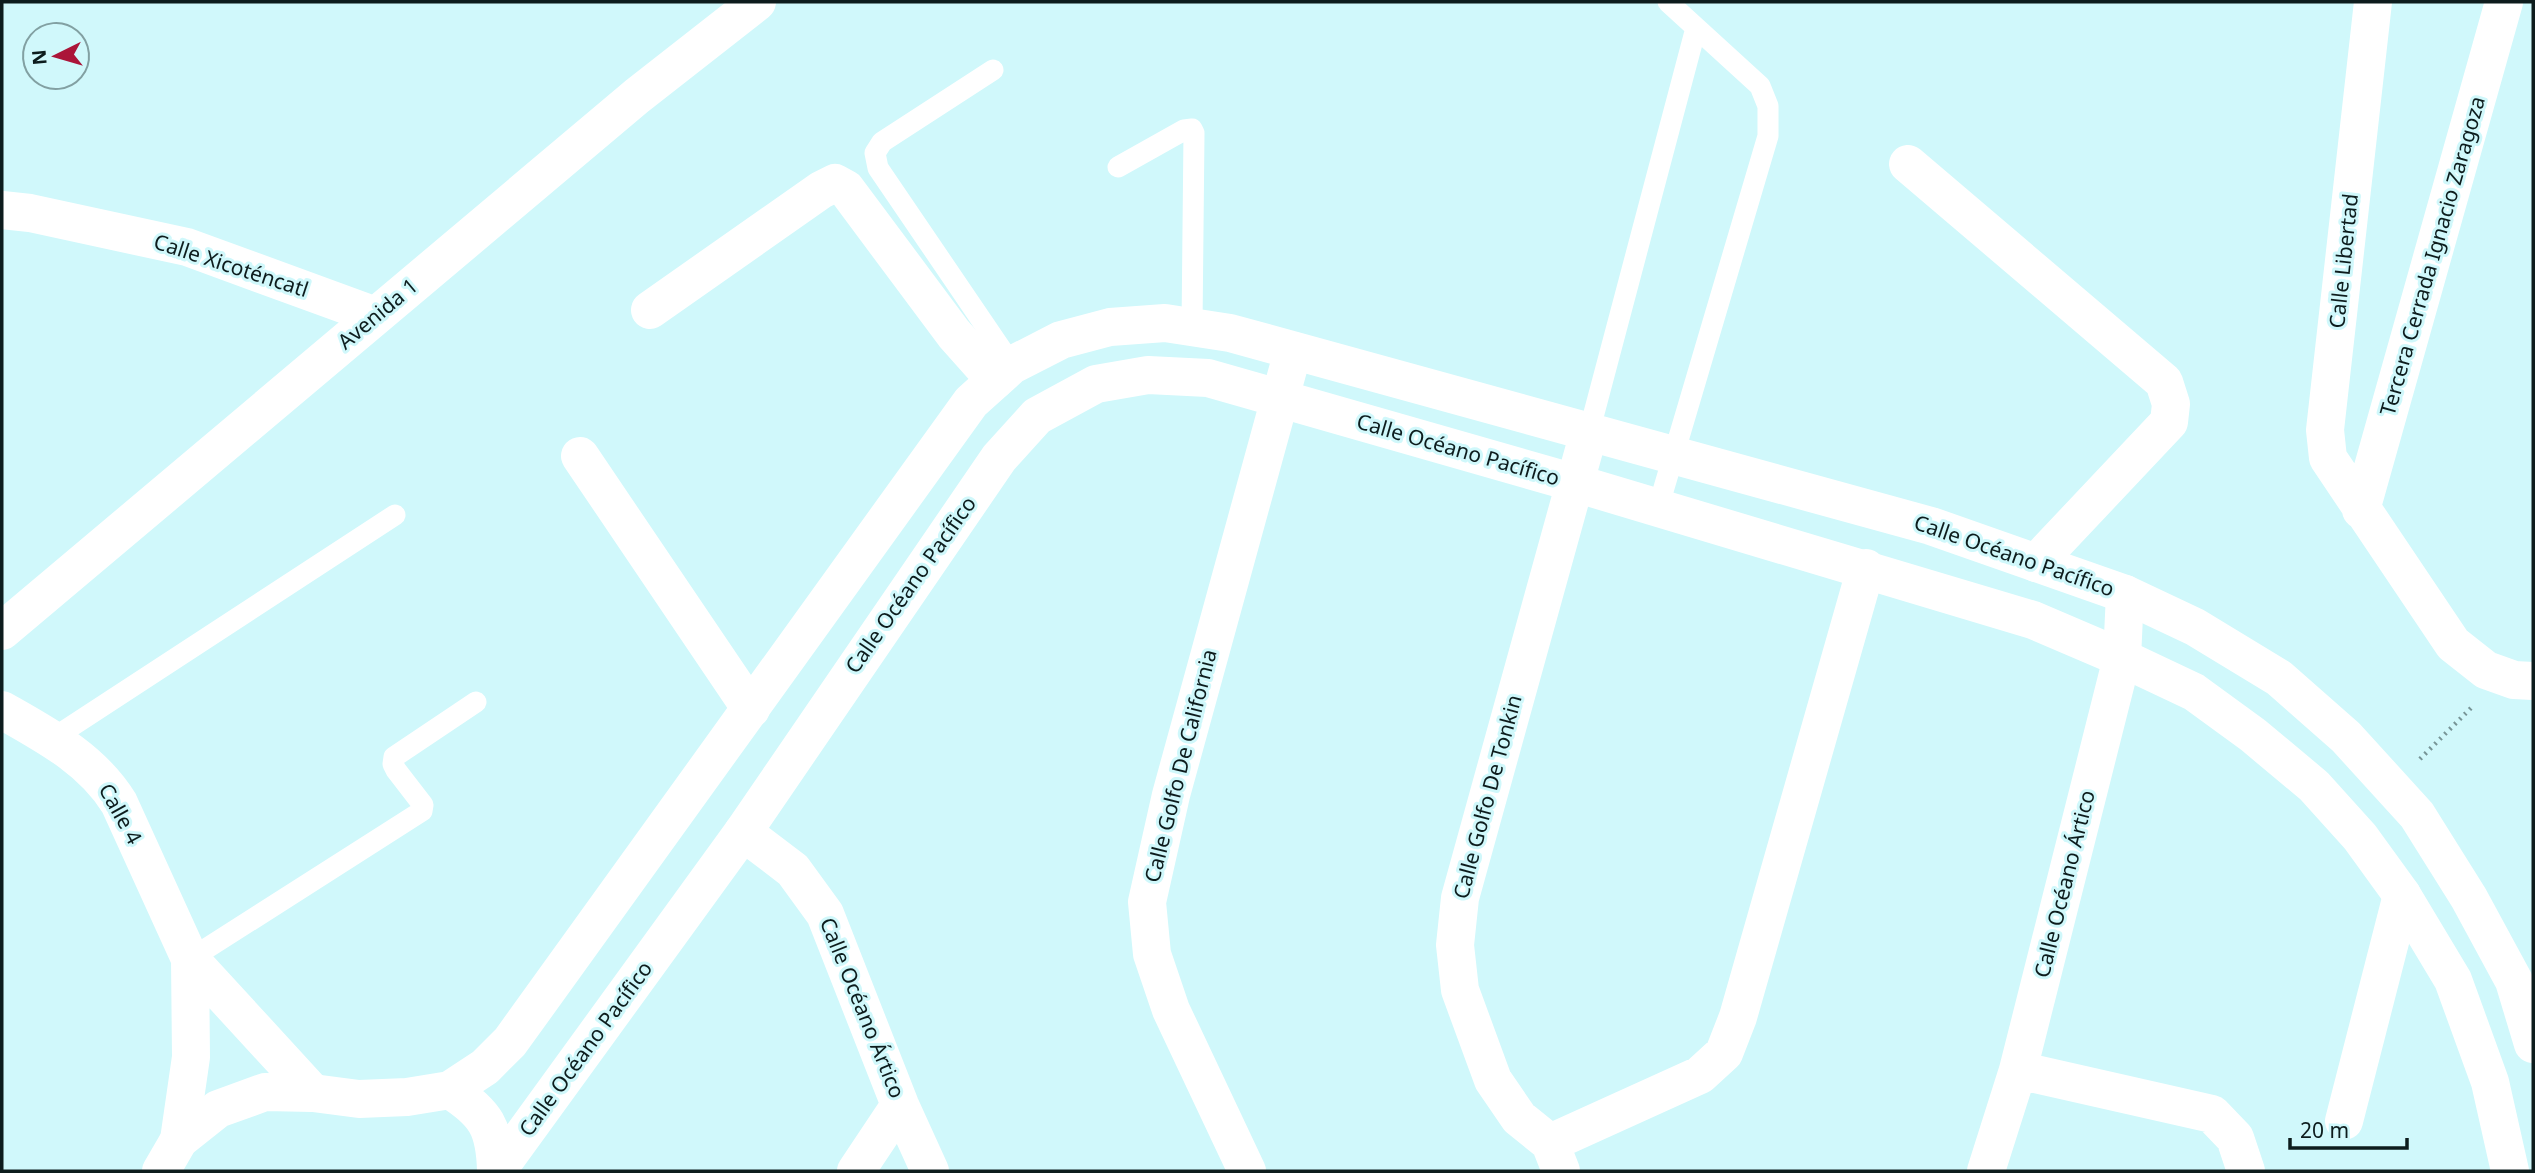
<svg xmlns="http://www.w3.org/2000/svg" width="2535" height="1173" viewBox="0 0 2535 1173" font-family="'Noto Sans',sans-serif">
<style>
.lines{fill:none;stroke-linecap:round;stroke-linejoin:round}
.path{stroke:#789597;stroke-width:4.5;stroke-dasharray:2 5;stroke-linecap:butt}
.service{stroke:#fff;stroke-width:21}
.minor{stroke:#fff;stroke-width:38}
.tertiary{stroke:#fff;stroke-width:38}
.labels{text-anchor:middle;stroke-width:6;stroke-linejoin:round;paint-order:stroke}
.street-label{font-size:21px;fill:#0d1c1d;stroke:#d0f8fb}
</style>
<rect width="100%" height="100%" fill="#d0f8fb"/>
<g class="lines">
<path class="path" d="M2420 759 2473 706"/>
<path class="service" d="M993 70 882 142 875 153 878 168 1012 365
M1118 167 1184 130 1192 129 1194 133 1192 327
M1589 432 1696 28
M1658 508 1768 136V106L1760 86 1668 2
M52 739 395 515
M190 959 422 811 423 805 396 770 393 764 394 757 476 702"/>
<path class="minor" d="M2373 2 2325 430 2328 458 2453 644 2486 670 2514 680 2533 681
M1908 164 2164 382 2171 404 2169 422 2036 563
M650 310 821 190 835 183 846 189 954 334 995 380
M580 456 751 709
M2361 510 2504 2
M2 710C46 735 92 759 119 803L190 959 313 1093
M743 832 793 870 825 914 900 1105 930 1171
M2018 1070 2212 1114 2235 1138 2246 1171
M2344 1121 2402 895
M179 1140 191 1057 190 959
M1550 1143 1700 1075 1724 1053 1738 1017 1866 568
M856 1171 900 1105
M1247 1171 1171 1010 1152 954 1147 902 1171 795 1293 351
M1561 1171 1550 1143 1519 1118 1493 1080 1460 990 1455 945 1460 898 1589 432
M1986 1171 2018 1070 2122 658 2125 594"/>
<path class="tertiary" d="M2 210 30 213 187 247 376 316
M2 631 637 96 757 2
M450 1090 485 1067 510 1042 971 402 1012 365 1061 340 1110 327 1165 323 1230 333 1931 526 2125 594 2195 627 2279 678 2346 737 2417 815 2469 898 2514 981 2533 1044
M161 1171 179 1140 218 1109 265 1092 313 1093 359 1099 407 1097 450 1090C486 1113 495 1128 496 1171
M497 1171 743 832 999 458 1037 416 1096 384 1148 375 1208 378 1575 483 2033 620 2122 658 2194 692 2253 735 2314 786 2360 837 2402 895 2453 980 2490 1082 2510 1171"/>
</g>
<g class="labels">
<g class="street-label">
<text transform="translate(2433 256) rotate(-74)" y="7">Tercera Cerrada Ignacio Zaragoza</text>
<text transform="translate(2344 261) rotate(-84)" y="7">Calle Libertad</text>
<text transform="translate(231 266) rotate(18)" y="7">Calle Xicoténcatl</text>
<text transform="translate(378 314) rotate(-40)" y="7">Avenida 1</text>
<text transform="translate(1458 450) rotate(16)" y="7">Calle Océano Pacífico</text>
<text transform="translate(2014 556) rotate(19)" y="7">Calle Océano Pacífico</text>
<text transform="translate(911 585) rotate(-55)" y="7">Calle Océano Pacífico</text>
<text transform="translate(1181 766) rotate(-76)" y="7">Calle Golfo De California</text>
<text transform="translate(1488 797) rotate(-75)" y="7">Calle Golfo De Tonkin</text>
<text transform="translate(120 814) rotate(61)" y="7">Calle 4</text>
<text transform="translate(2065 884) rotate(-76)" y="7">Calle Océano Ártico</text>
<text transform="translate(862 1008) rotate(68)" y="7">Calle Océano Ártico</text>
<text transform="translate(586 1049) rotate(-54)" y="7">Calle Océano Pacífico</text>
</g>
</g>
<rect width="2535" height="1173" fill="none" stroke="#0d1c1d" stroke-width="7"/>
<g transform="translate(56 56) rotate(265)"><circle r="33" fill="#d0f8fb" stroke="#82a0a2" stroke-width="2"/>
<path d="M0-5L12 26L0 18L-12 26Z" fill="#ab1539"/>
<text y="-10" font-size="19" font-weight="bold" text-anchor="middle" fill="#0d1c1d">N</text>
</g>
<path d="M2290 1138v10h117v-10" fill="none" stroke="#0d1c1d" stroke-width="3.5"/>
<text x="2300" y="1138" font-size="21" fill="#0d1c1d" stroke="#d0f8fb" stroke-width="5" paint-order="stroke">20 m</text>
</svg>
